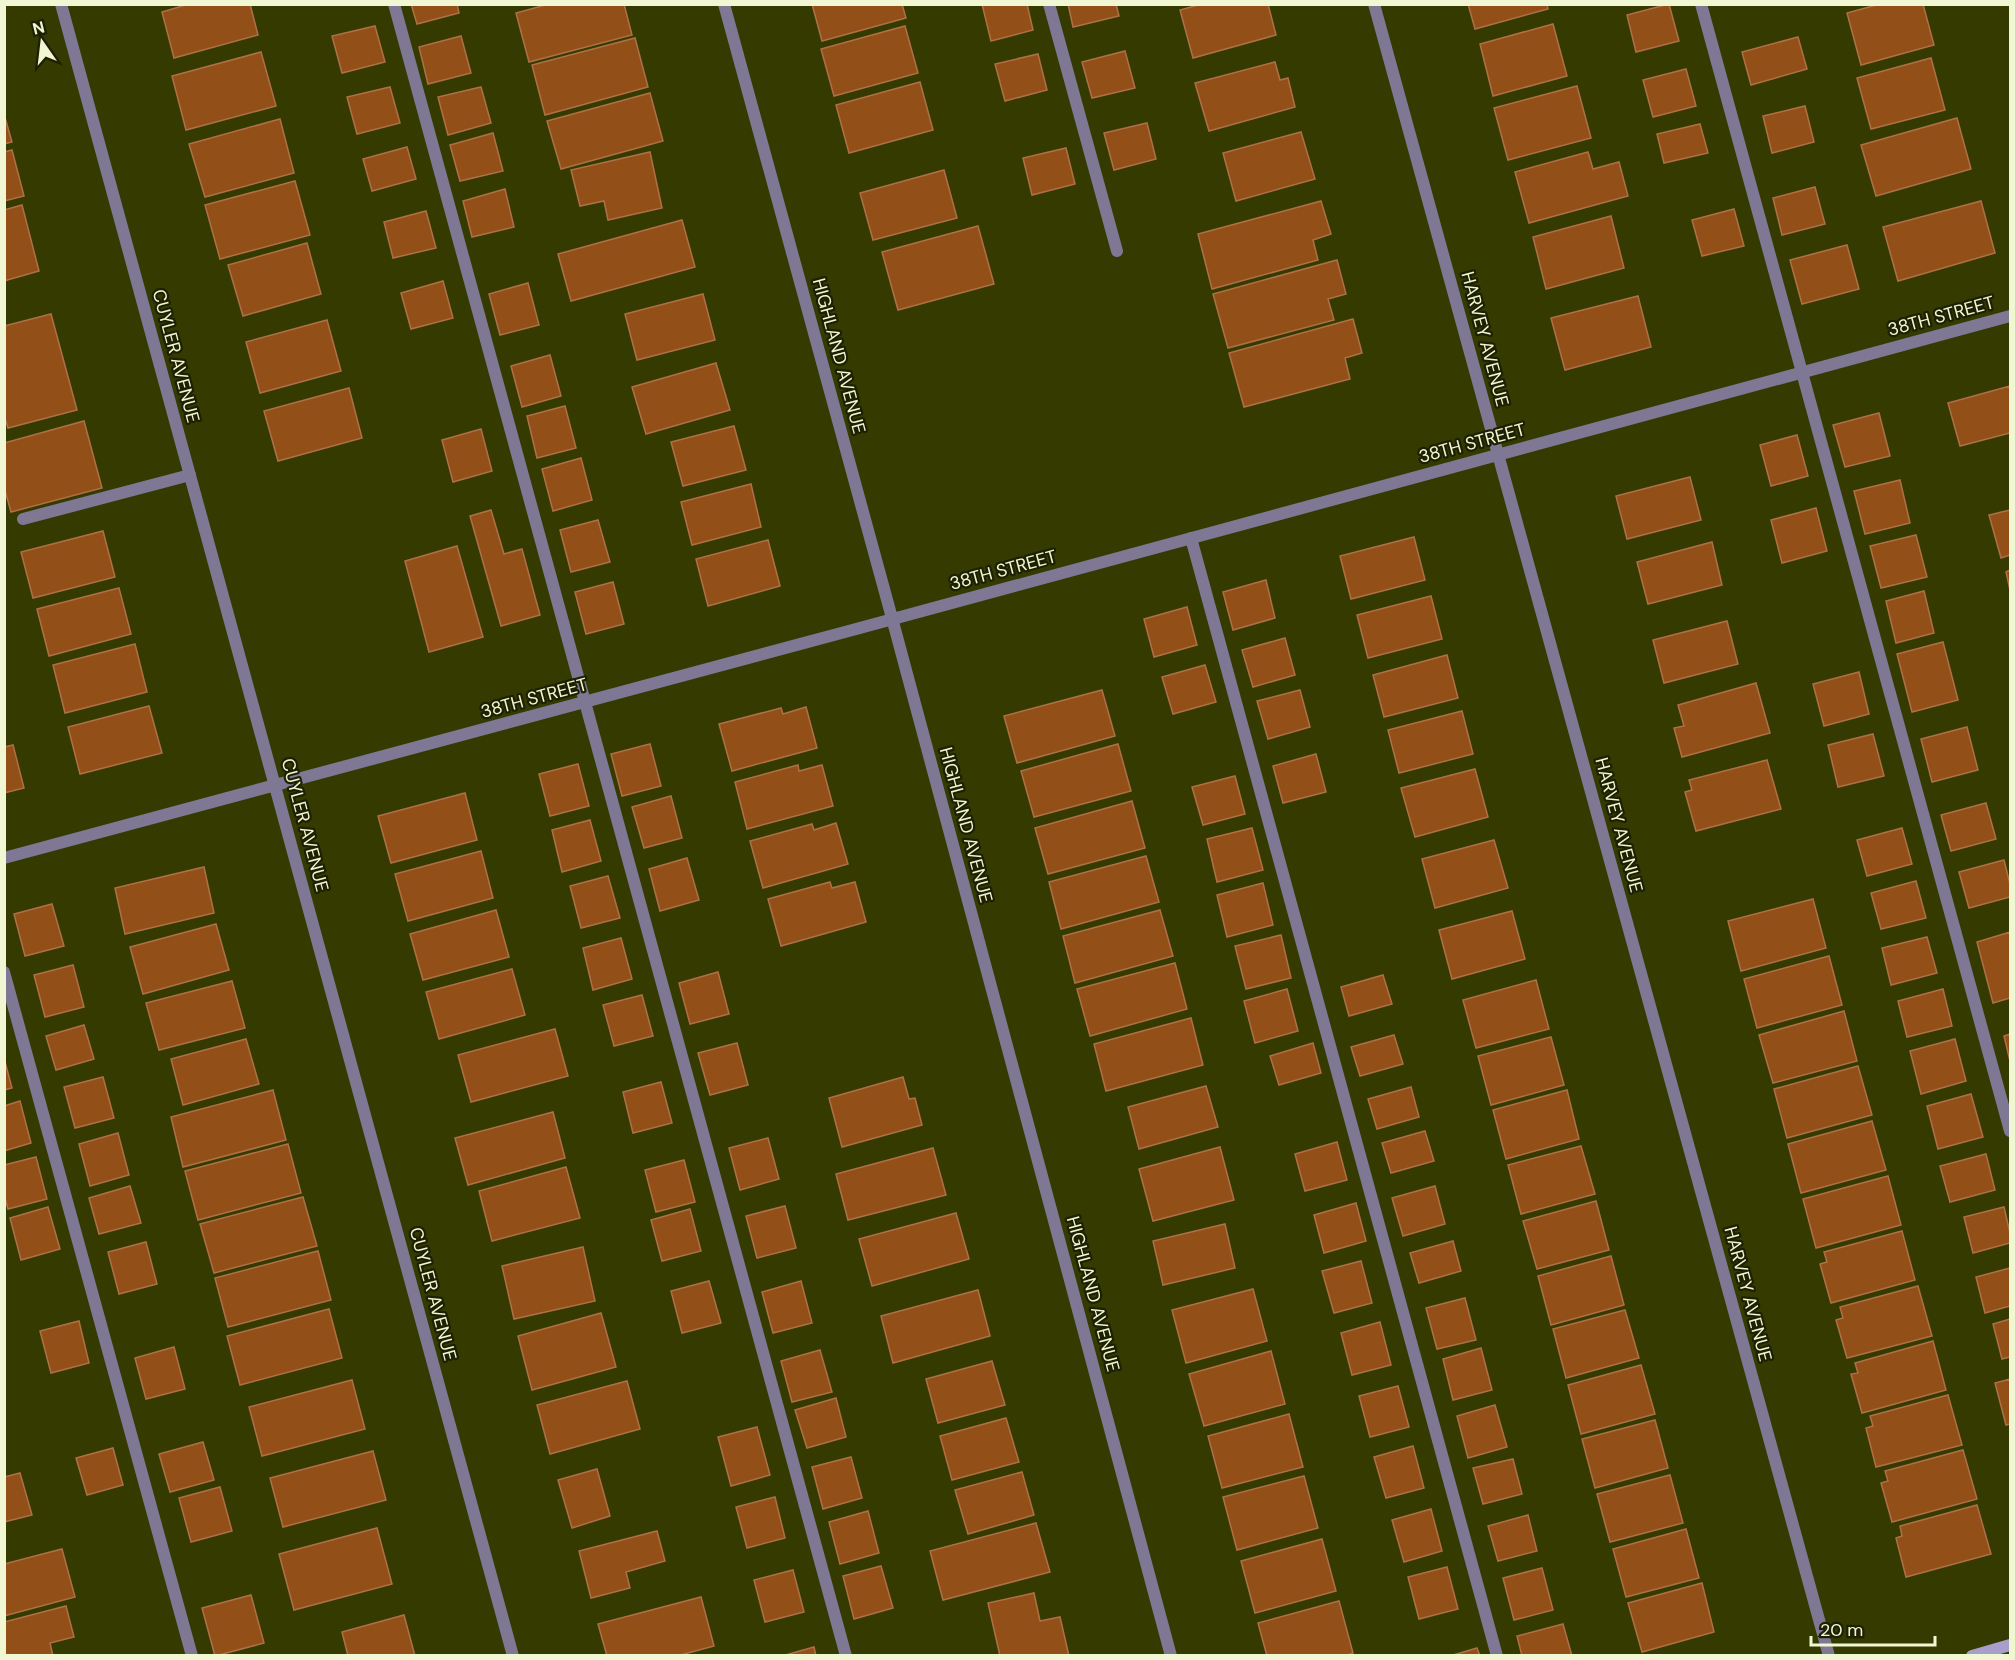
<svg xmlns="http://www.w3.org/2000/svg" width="2015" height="1660" viewBox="0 0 2015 1660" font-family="'DM Sans',sans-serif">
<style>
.building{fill:#924f17;stroke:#ae7146;stroke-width:1.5}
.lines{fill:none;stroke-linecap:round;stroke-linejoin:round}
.service{stroke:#7f7895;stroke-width:12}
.minor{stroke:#7f7895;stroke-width:12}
.secondary{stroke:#a79ecb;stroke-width:12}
.labels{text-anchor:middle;stroke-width:4.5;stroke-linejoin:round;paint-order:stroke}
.street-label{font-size:18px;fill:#f1f7d2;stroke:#1d2002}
</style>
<rect width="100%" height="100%" fill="#353a00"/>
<path class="building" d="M189 4H250L258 35 174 58 162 12Z
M411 4H457L459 13 417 24Z
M549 4H624L632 35 529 62 516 13Z
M812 4H902L906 18 822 41Z
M982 4H1027L1033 30 991 41Z
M1068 4H1116L1119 16 1073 27Z
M1202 4H1268L1276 35 1193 58 1180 10Z
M1468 4H1547L1548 9 1475 29Z
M1669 4 1679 41 1636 52 1627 15Z
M1880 4H1923L1934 45 1861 65 1847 13Z
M1553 24 1567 76 1493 96 1480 44Z
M375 26 385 62 342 73 332 36Z
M905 26 918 73 834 96 821 49Z
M461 36 471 73 428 84 419 47Z
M1798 37 1807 69 1751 85 1742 52Z
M635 38 648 87 545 115 532 65Z
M1125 51 1135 88 1092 98 1082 62Z
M261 52 276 106 186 130 172 76Z
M1038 54 1047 90 1005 101 995 64Z
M1931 58 1945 110 1871 129 1857 78Z
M1275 62 1280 80 1288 78 1295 107 1209 131 1195 83Z
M1686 69 1696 106 1653 117 1643 80Z
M920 82 933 130 849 153 836 105Z
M1577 86 1591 138 1508 160 1494 108Z
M390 87 400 123 357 134 347 97Z
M481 87 491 123 448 135 438 97Z
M650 93 663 141 561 169 547 121Z
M1805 106 1814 142 1772 153 1763 116Z
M4 114 12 142 4 144Z
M1957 118 1971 169 1876 196 1861 145Z
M280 119 294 173 205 197 189 144Z
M1147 123 1156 159 1114 170 1104 133Z
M1700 124 1708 153 1664 163 1657 134Z
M1301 132 1315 179 1236 201 1223 153Z
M493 133 503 171 460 181 450 145Z
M407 147 416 179 372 191 363 159Z
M1066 148 1075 184 1032 195 1023 158Z
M12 150 24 196 4 201V152Z
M650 152 662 208 608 220 604 201 580 206 571 170Z
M1588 152 1593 169 1619 162 1628 196 1529 223 1515 172Z
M944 170 957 218 873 240 860 193Z
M295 181 310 235 220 259 205 205Z
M1815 187 1825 224 1782 235 1773 198Z
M505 189 514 227 472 237 463 201Z
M1321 201 1331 234 1313 240 1318 260 1212 289 1198 234Z
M1981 201 1995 253 1898 281 1883 227Z
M22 205 39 271 4 281V210Z
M1734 209 1744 246 1702 256 1692 220Z
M426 211 436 248 393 258 384 222Z
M1611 216 1624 268 1546 289 1533 237Z
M682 220 695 267 571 301 558 254Z
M978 226 994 284 898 310 882 252Z
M307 243 321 294 243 316 228 265Z
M1847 245 1859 289 1802 304 1790 260Z
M1337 260 1346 294 1328 299 1334 320 1228 348 1213 294Z
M443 281 453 318 411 329 401 293Z
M528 283 539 325 500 335 489 294Z
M703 294 715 340 637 360 625 314Z
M1638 296 1651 347 1565 370 1551 318Z
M51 314 77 410 8 428 4 415V326Z
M1353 319 1362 353 1345 358 1350 379 1244 407 1229 353Z
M327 320 341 371 260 393 246 342Z
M550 355 561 396 522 407 511 366Z
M716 363 730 410 646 434 632 387Z
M2010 386V433L1960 446 1948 403Z
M349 388 362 438 278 461 264 411Z
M565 406 576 448 537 458 527 416Z
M1879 413 1890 456 1845 467 1833 425Z
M84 421 102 488 11 512 4 487V443Z
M734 426 746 470 683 486 671 442Z
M481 429 492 471 453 482 442 440Z
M1797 435 1808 476 1771 486 1760 445Z
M581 458 592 500 553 511 542 469Z
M1690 477 1701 520 1627 539 1616 496Z
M1900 480 1910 523 1865 534 1854 491Z
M751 484 761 527 692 545 681 502Z
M1816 508 1827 551 1782 563 1771 520Z
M491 510 504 554 522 549 540 615 501 626 470 516Z
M2010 510V555L2001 558 1989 515Z
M598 520 610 562 571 572 560 530Z
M103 531 115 577 33 598 21 552Z
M1916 535 1927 577 1881 588 1870 546Z
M1414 537 1425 580 1351 599 1340 556Z
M768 540 780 586 708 606 696 559Z
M1712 542 1722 585 1648 604 1637 562Z
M457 546 483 637 429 652 405 561Z
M2010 570V590L2006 572Z
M1266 580 1275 618 1233 630 1223 592Z
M613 582 624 624 586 634 575 592Z
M119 588 131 634 49 656 37 609Z
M1924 591 1934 633 1896 643 1886 601Z
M1431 596 1442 639 1368 658 1357 615Z
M1187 607 1197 645 1154 657 1144 619Z
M1727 621 1738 664 1664 683 1653 640Z
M1285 638 1295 675 1253 687 1242 650Z
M1943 642 1958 700 1912 712 1897 654Z
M135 644 147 692 65 713 53 665Z
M1447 655 1458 698 1384 717 1373 675Z
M1205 665 1216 702 1173 714 1162 677Z
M1859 672 1869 714 1824 726 1813 684Z
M1756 683 1770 733 1682 757 1674 728 1684 726 1678 705Z
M1102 690 1115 736 1017 763 1004 716Z
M1300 690 1310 727 1268 739 1257 701Z
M149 706 162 753 80 774 68 727Z
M806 707 817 748 732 771 719 724 781 708 783 714Z
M1462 711 1473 754 1399 773 1388 730Z
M1967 727 1978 770 1932 782 1921 739Z
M1873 734 1884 776 1838 787 1828 745Z
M650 744 661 786 622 796 611 754Z
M1118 744 1131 791 1034 817 1021 771Z
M13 745 24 788 4 793V747Z
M1316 754 1326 792 1283 803 1273 766Z
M1767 760 1781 809 1696 831 1685 792 1692 790 1689 780Z
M578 764 589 806 550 816 539 774Z
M798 765 799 771 822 765 833 806 747 829 735 782Z
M1475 769 1488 817 1415 837 1401 788Z
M1235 776 1245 814 1203 825 1192 787Z
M465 793 477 840 391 863 378 816Z
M671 796 682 838 644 848 632 807Z
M1132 801 1145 848 1048 874 1035 828Z
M1986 803 1996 839 1951 851 1941 815Z
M590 820 601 861 562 872 552 830Z
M836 823 848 864 763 888 750 841 812 824 814 830Z
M1252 828 1263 870 1217 882 1207 839Z
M1902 828 1912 864 1867 876 1857 840Z
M1494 840 1508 888 1435 908 1422 859Z
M481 851 493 898 408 921 395 874Z
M1146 856 1159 902 1061 929 1049 882Z
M687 858 699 900 660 911 649 869Z
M2004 860 2010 884V897L1969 908 1959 872Z
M204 867 214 913 125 934 115 888Z
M608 876 620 918 581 928 570 886Z
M1916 881 1926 918 1881 929 1871 893Z
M830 882 832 888 855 882 866 922 781 946 768 899Z
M1263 883 1273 925 1227 937 1217 895Z
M1813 899 1826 948 1741 971 1728 921Z
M52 904 64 946 25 956 14 914Z
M496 910 509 957 423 980 410 934Z
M1160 910 1173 956 1075 983 1063 936Z
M1512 911 1525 959 1452 979 1439 930Z
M216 924 229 970 143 994 130 947Z
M2010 932V998L1993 1003 1977 942Z
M1281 935 1291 978 1246 989 1235 946Z
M1927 937 1937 973 1891 985 1882 948Z
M621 938 632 979 593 990 583 948Z
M1829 956 1842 1005 1757 1028 1744 979Z
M1175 963 1187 1009 1090 1036 1077 989Z
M73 965 84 1007 45 1017 34 975Z
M512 969 525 1015 439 1039 426 992Z
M718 972 729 1014 690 1024 679 983Z
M1383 975 1392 1004 1349 1016 1341 987Z
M1536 980 1549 1029 1476 1048 1463 1000Z
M232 981 245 1028 159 1050 146 1003Z
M1287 989 1298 1031 1255 1043 1244 1001Z
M1943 989 1952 1026 1907 1037 1898 1001Z
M642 995 653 1036 614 1046 603 1005Z
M1844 1011 1857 1061 1773 1083 1759 1035Z
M1191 1018 1203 1065 1106 1091 1094 1044Z
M84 1025 94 1059 56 1070 46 1036Z
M555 1029 568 1076 471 1102 458 1055Z
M2010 1034V1061L2004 1036Z
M1394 1035 1403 1064 1360 1076 1351 1047Z
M1551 1037 1564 1085 1491 1105 1478 1056Z
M246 1039 259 1084 183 1105 171 1059Z
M1955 1039 1966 1081 1921 1094 1910 1051Z
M737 1043 748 1085 710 1095 698 1053Z
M1313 1043 1321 1073 1279 1085 1270 1056Z
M4 1058 12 1088 4 1090Z
M1858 1066 1872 1115 1787 1138 1774 1089Z
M103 1077 114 1118 75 1128 64 1087Z
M903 1077 909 1099 915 1098 922 1125 842 1147 829 1098Z
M661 1082 672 1123 633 1133 623 1092Z
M1206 1086 1218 1127 1139 1149 1128 1107Z
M1411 1087 1419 1117 1377 1129 1368 1099Z
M273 1090 286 1140 183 1167 171 1117Z
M1567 1090 1579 1139 1506 1159 1493 1110Z
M1971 1094 1983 1137 1938 1149 1927 1106Z
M20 1101 31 1143 4 1151V1106Z
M553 1112 565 1158 468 1185 455 1138Z
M1872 1121 1886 1170 1801 1193 1788 1144Z
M1425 1131 1434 1161 1391 1173 1382 1143Z
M118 1133 129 1175 90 1186 79 1144Z
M768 1138 779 1179 740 1190 729 1148Z
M1337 1142 1347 1180 1305 1191 1295 1154Z
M288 1144 301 1193 198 1220 185 1171Z
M1581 1146 1595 1194 1521 1214 1508 1165Z
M1220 1147 1234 1200 1153 1221 1139 1169Z
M933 1148 946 1195 848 1220 836 1174Z
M1986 1154 1995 1190 1950 1202 1940 1166Z
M36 1157 47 1199 8 1209 4 1194V1165Z
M684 1160 695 1202 656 1212 645 1170Z
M566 1167 580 1218 492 1241 479 1191Z
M1888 1176 1901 1225 1816 1248 1803 1199Z
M130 1186 141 1223 99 1234 89 1198Z
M1435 1186 1445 1224 1403 1236 1392 1198Z
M303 1197 317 1246 214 1273 200 1224Z
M1596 1201 1609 1250 1537 1269 1523 1221Z
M1356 1203 1366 1241 1324 1253 1314 1215Z
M785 1206 796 1248 757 1258 746 1216Z
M48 1207 60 1249 21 1260 10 1218Z
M2004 1207 2010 1233V1243L1973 1253 1964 1217Z
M690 1209 701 1251 662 1261 651 1220Z
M956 1213 969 1259 872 1286 859 1239Z
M1225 1224 1235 1268 1163 1285 1153 1241Z
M1902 1231 1915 1280 1831 1303 1820 1264 1827 1262 1824 1252Z
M1453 1241 1461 1271 1419 1283 1410 1253Z
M146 1242 157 1284 119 1294 108 1252Z
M583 1247 595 1301 514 1319 502 1266Z
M318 1251 331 1300 228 1327 215 1278Z
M1611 1256 1624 1305 1551 1325 1538 1276Z
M1361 1261 1372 1303 1334 1313 1322 1271Z
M2010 1268V1306L1985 1313 1976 1277Z
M709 1281 721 1323 682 1333 671 1291Z
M801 1281 812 1323 773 1333 762 1292Z
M1918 1286 1932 1336 1847 1358 1836 1320 1843 1318 1840 1307Z
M1253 1289 1267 1341 1186 1363 1172 1310Z
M978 1290 990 1336 893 1363 881 1316Z
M1465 1298 1476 1340 1437 1349 1426 1308Z
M329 1309 342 1358 240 1385 227 1336Z
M1625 1310 1639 1358 1566 1378 1553 1329Z
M601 1313 616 1367 532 1390 518 1336Z
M2010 1319V1357L2002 1359 1993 1324Z
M79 1321 89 1363 51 1373 40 1331Z
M1380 1322 1391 1365 1352 1375 1341 1333Z
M1933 1341 1946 1390 1862 1413 1851 1374 1858 1373 1855 1363Z
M174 1347 185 1389 146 1399 135 1358Z
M1481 1348 1492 1390 1453 1400 1443 1359Z
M820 1350 832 1392 792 1402 781 1361Z
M1271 1351 1285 1404 1204 1426 1189 1374Z
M992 1361 1005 1405 938 1423 926 1379Z
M1641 1365 1655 1414 1581 1434 1568 1385Z
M2010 1379V1424L2006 1425 1995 1383Z
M352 1380 365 1429 262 1456 249 1407Z
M627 1381 640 1429 550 1454 537 1405Z
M1398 1386 1409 1427 1370 1437 1359 1396Z
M1948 1395 1962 1445 1876 1467 1866 1428 1873 1426 1870 1416Z
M836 1398 846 1437 807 1448 795 1410Z
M1495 1405 1507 1447 1468 1458 1457 1416Z
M1289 1414 1303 1467 1222 1488 1208 1436Z
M1006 1418 1019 1462 952 1480 940 1436Z
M1655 1420 1668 1468 1595 1488 1582 1439Z
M757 1427 770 1475 731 1486 718 1437Z
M203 1442 214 1480 170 1492 159 1454Z
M1413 1446 1424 1488 1386 1498 1374 1457Z
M113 1448 123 1485 87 1495 76 1458Z
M1963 1450 1977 1499 1892 1522 1881 1483 1888 1481 1885 1471Z
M373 1451 386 1500 283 1527 270 1478Z
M851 1457 862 1498 823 1509 812 1467Z
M1513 1459 1522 1494 1483 1504 1473 1468Z
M597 1469 610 1516 572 1528 558 1480Z
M1022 1472 1034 1515 968 1534 955 1490Z
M20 1473 32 1515 4 1522V1477Z
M1670 1475 1683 1523 1610 1542 1597 1494Z
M1304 1476 1318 1528 1237 1550 1223 1497Z
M220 1487 232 1531 191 1542 179 1498Z
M775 1497 785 1538 747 1548 736 1507Z
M1977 1505 1991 1554 1906 1577 1896 1538 1902 1536 1900 1526Z
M1431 1509 1442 1551 1404 1562 1392 1520Z
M868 1511 879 1553 840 1564 829 1522Z
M1528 1515 1537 1551 1498 1561 1488 1526Z
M1036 1523 1050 1572 943 1600 930 1551Z
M377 1528 392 1584 294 1610 279 1554Z
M1686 1529 1699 1578 1626 1597 1613 1549Z
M657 1531 665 1561 626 1572 630 1588 591 1598 579 1551Z
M1322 1539 1336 1591 1255 1613 1241 1561Z
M62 1549 75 1597 4 1616V1564Z
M881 1566 893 1608 854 1619 843 1576Z
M1447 1567 1458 1609 1419 1619 1408 1577Z
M1542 1568 1553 1610 1514 1620 1503 1578Z
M793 1570 804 1612 765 1622 754 1580Z
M1702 1583 1714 1632 1642 1652 1628 1603Z
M1034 1593 1040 1621 1060 1617 1069 1656H1000L988 1603Z
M251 1595 264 1643 215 1656 202 1608Z
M701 1597 714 1646 677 1656H607L598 1624Z
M1339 1601 1353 1653 1345 1656H1267L1258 1623Z
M66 1606 74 1637 50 1643 53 1656H4V1622Z
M404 1615 415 1656H348L342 1632Z
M1563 1624 1572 1656H1522L1517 1636Z
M814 1647 816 1656H782Z
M1477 1648 1480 1656H1450Z"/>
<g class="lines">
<path class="service" d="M394 4 846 1656
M1049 4 1117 251
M1701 4 2010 1131
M23 519 190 475
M1191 538 1497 1656
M4 972 192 1656"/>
<path class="minor" d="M61 4 513 1656
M724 4 892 618 1171 1656
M1374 4 1829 1656
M4 858C673 679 1342 498 2010 316"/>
<path class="secondary" d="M1972 1656 2010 1645"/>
</g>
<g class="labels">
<g class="street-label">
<text transform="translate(1941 316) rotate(-15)" y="6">38TH STREET</text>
<text transform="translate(1485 339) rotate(75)" y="6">HARVEY AVENUE</text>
<text transform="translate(176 356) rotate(75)" y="6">CUYLER AVENUE</text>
<text transform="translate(839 356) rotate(75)" y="6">HIGHLAND AVENUE</text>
<text transform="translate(1472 443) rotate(-15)" y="6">38TH STREET</text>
<text transform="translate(1003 570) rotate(-15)" y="6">38TH STREET</text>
<text transform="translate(534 698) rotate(-15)" y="6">38TH STREET</text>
<text transform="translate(305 825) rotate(75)" y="6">CUYLER AVENUE</text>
<text transform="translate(966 825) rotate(75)" y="6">HIGHLAND AVENUE</text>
<text transform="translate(1619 825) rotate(75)" y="6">HARVEY AVENUE</text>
<text transform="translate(433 1294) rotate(75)" y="6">CUYLER AVENUE</text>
<text transform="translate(1093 1294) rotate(75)" y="6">HIGHLAND AVENUE</text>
<text transform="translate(1748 1294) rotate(75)" y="6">HARVEY AVENUE</text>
</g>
</g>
<rect width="2015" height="1660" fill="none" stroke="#f1f7d2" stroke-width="12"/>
<g transform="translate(42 42) rotate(346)" stroke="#1d2002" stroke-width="4.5" paint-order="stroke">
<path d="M0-4.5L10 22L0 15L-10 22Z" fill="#f1f7d2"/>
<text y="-9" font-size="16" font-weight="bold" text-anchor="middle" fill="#f1f7d2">N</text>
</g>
<path d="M1811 1636v9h124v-9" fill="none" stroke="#f1f7d2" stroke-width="3"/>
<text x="1820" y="1636" font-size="18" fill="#f1f7d2" stroke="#1d2002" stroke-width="4.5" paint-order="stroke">20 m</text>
</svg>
